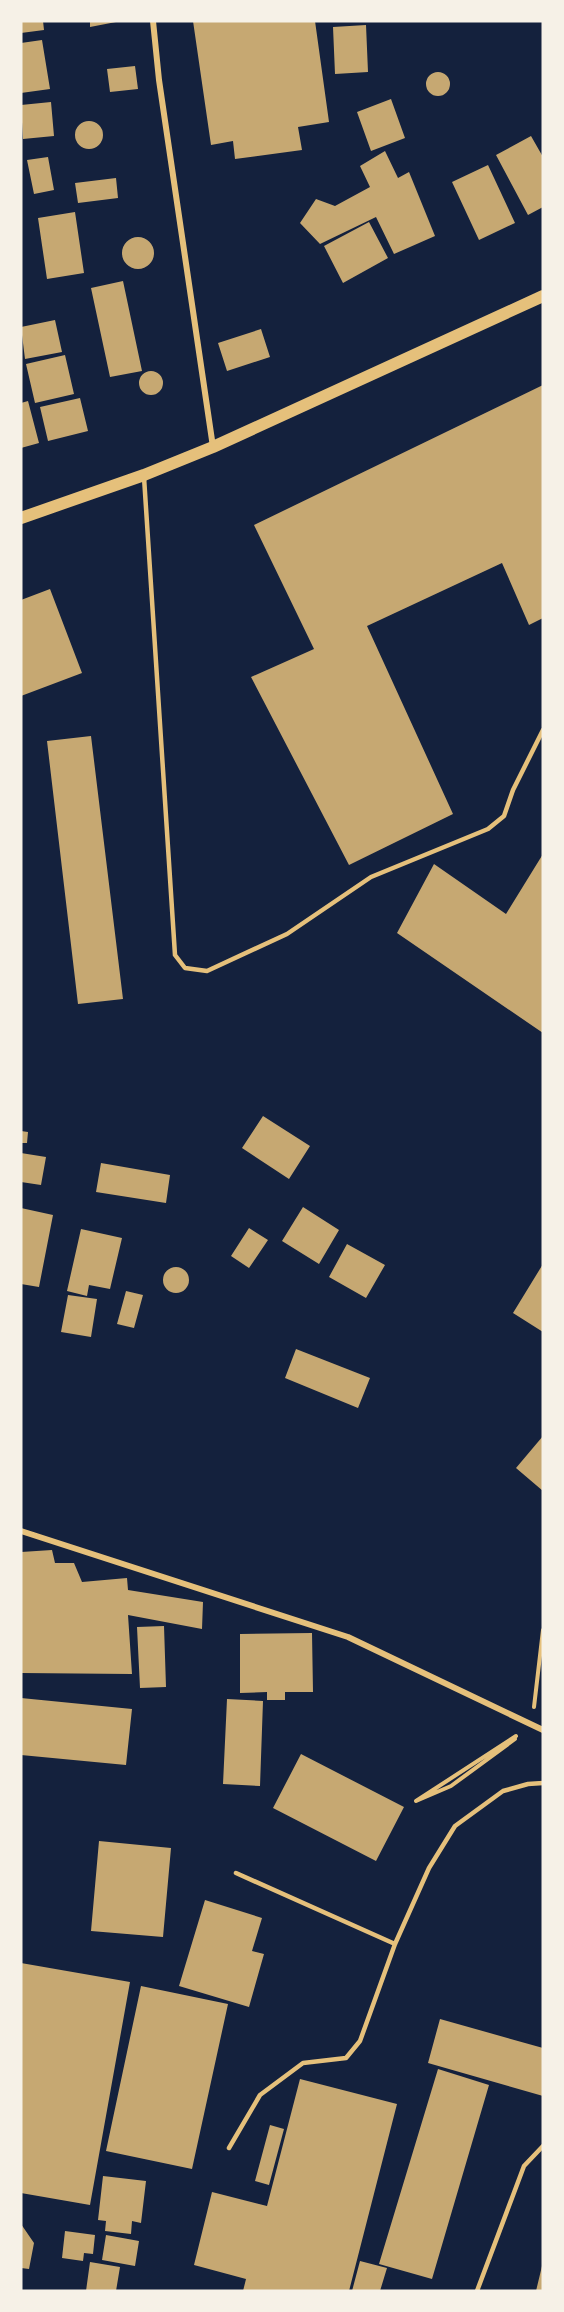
<svg xmlns="http://www.w3.org/2000/svg" width="564" height="2312" viewBox="0 0 564 2312" font-family="'PT Sans Narrow',sans-serif">
<style>
.building{fill:#c6a872}
.lines{fill:none;stroke-linecap:round;stroke-linejoin:round}
.path{stroke:#e5c07b;stroke-width:4}
.service{stroke:#e5c07b;stroke-width:4.5}
.minor{stroke:#e5c07b;stroke-width:6}
.secondary{stroke:#e5c07b;stroke-width:12}
</style>
<rect width="100%" height="100%" fill="#14213d"/>
<path class="building" d="M21 21H43L44 30 21 33Z
M90 21H116V22L90 27Z
M193 21H315L329 122 298 127 302 150 235 159 233 141 211 145Z
M366 25 368 72 335 74 333 27Z
M42 40 50 89 21 93V43Z
M135 66 138 89 110 92 107 69Z
M426 84a12 12 0 1 1 24 0a12 12 0 1 1-24 0Z
M391 99 405 138 371 151 357 112Z
M51 102 54 136 23 139 21 105Z
M75 135a14 14 0 1 1 28 0a14 14 0 1 1-28 0Z
M531 136 543 157V207L528 215 496 155Z
M385 151 398 178 409 172 435 236 394 254 376 217 320 244 300 223 316 199 335 206 370 187 360 166Z
M48 157 54 190 34 194 27 160Z
M488 165 515 223 479 240 452 182Z
M116 178 118 198 78 203 75 183Z
M75 212 84 273 47 279 38 218Z
M369 222 388 258 343 283 324 246Z
M122 253a16 16 0 1 1 32 0a16 16 0 1 1-32 0Z
M123 281 142 371 110 377 91 288Z
M55 320 62 352 25 359 21 327Z
M261 329 270 357 227 371 218 343Z
M65 355 74 394 35 403 26 364Z
M139 383a12 12 0 1 1 24 0a12 12 0 1 1-24 0Z
M543 385V618L529 625 502 563 367 626 453 814 349 865 251 677 314 649 254 525Z
M80 398 88 431 48 441 40 407Z
M28 401 39 443 21 448V403Z
M50 589 82 673 21 696V600Z
M91 736 123 999 78 1004 47 741Z
M543 854V1033L397 933 434 864 506 914Z
M263 1116 310 1146 289 1179 242 1148Z
M21 1131 28 1132 27 1143H21Z
M21 1153 46 1157 41 1185 21 1182Z
M101 1163 170 1175 166 1203 96 1192Z
M303 1207 339 1230 319 1264 282 1241Z
M21 1208 53 1215 39 1287 21 1284Z
M249 1228 268 1240 249 1268 231 1256Z
M81 1229 122 1238 110 1289 89 1285 87 1296 67 1291Z
M347 1244 385 1265 366 1298 329 1277Z
M543 1264V1332L513 1313Z
M163 1280a13 13 0 1 1 26 0a13 13 0 1 1-26 0Z
M126 1291 143 1295 134 1328 117 1324Z
M68 1295 97 1299 91 1337 61 1332Z
M296 1349 370 1378 358 1408 285 1378Z
M543 1436V1491L516 1468Z
M52 1550 55 1563H74L82 1582 127 1578 128 1590 203 1602 202 1629 128 1615 132 1674 21 1673V1552Z
M164 1626 166 1687 140 1688 137 1627Z
M312 1633 313 1692H285V1700H267V1692L240 1693V1634Z
M21 1698 132 1709 126 1765 21 1755Z
M227 1699 263 1701 260 1786 223 1784Z
M301 1754 404 1807 376 1861 273 1808Z
M99 1841 171 1848 163 1937 91 1931Z
M205 1900 262 1918 252 1951 264 1954 249 2007 179 1986Z
M21 1963 130 1982 90 2205 21 2193Z
M141 1986 228 2004 192 2169 106 2151Z
M440 2019 543 2048V2096L428 2063Z
M438 2069 489 2085 432 2279 379 2264Z
M300 2079 397 2104 349 2291H243L246 2279 194 2265 212 2192 267 2206Z
M270 2125 284 2129 269 2185 255 2181Z
M103 2176 146 2181 141 2223 132 2221 131 2234 105 2231 106 2221 98 2220Z
M21 2224 34 2243 29 2269 21 2268Z
M65 2231 95 2235 93 2254 84 2253 83 2261 62 2258Z
M106 2235 139 2241 135 2266 102 2260Z
M360 2261 387 2268 380 2291H352Z
M90 2262 120 2267 116 2291H86Z
M542 2266 543 2291H536Z"/>
<g class="lines">
<path class="path" d="M534 1707 543 1630
M515 1739 451 1786 416 1801 516 1736"/>
<path class="service" d="M144 477 175 955 185 968 207 971 287 934 371 877 488 829 504 816 513 790 543 730
M236 1873 395 1944
M229 2148 260 2095 303 2063 346 2058 360 2041 395 1944 429 1868 455 1826 503 1791 528 1784 543 1783
M477 2291 524 2166 543 2146"/>
<path class="minor" d="M153 21 159 80 213 447
M21 1531 348 1637 543 1730"/>
<path class="secondary" d="M21 518 144 475 213 447 543 296"/>
</g>
<rect width="564" height="2312" fill="none" stroke="#f6f1e7" stroke-width="45"/>
</svg>
